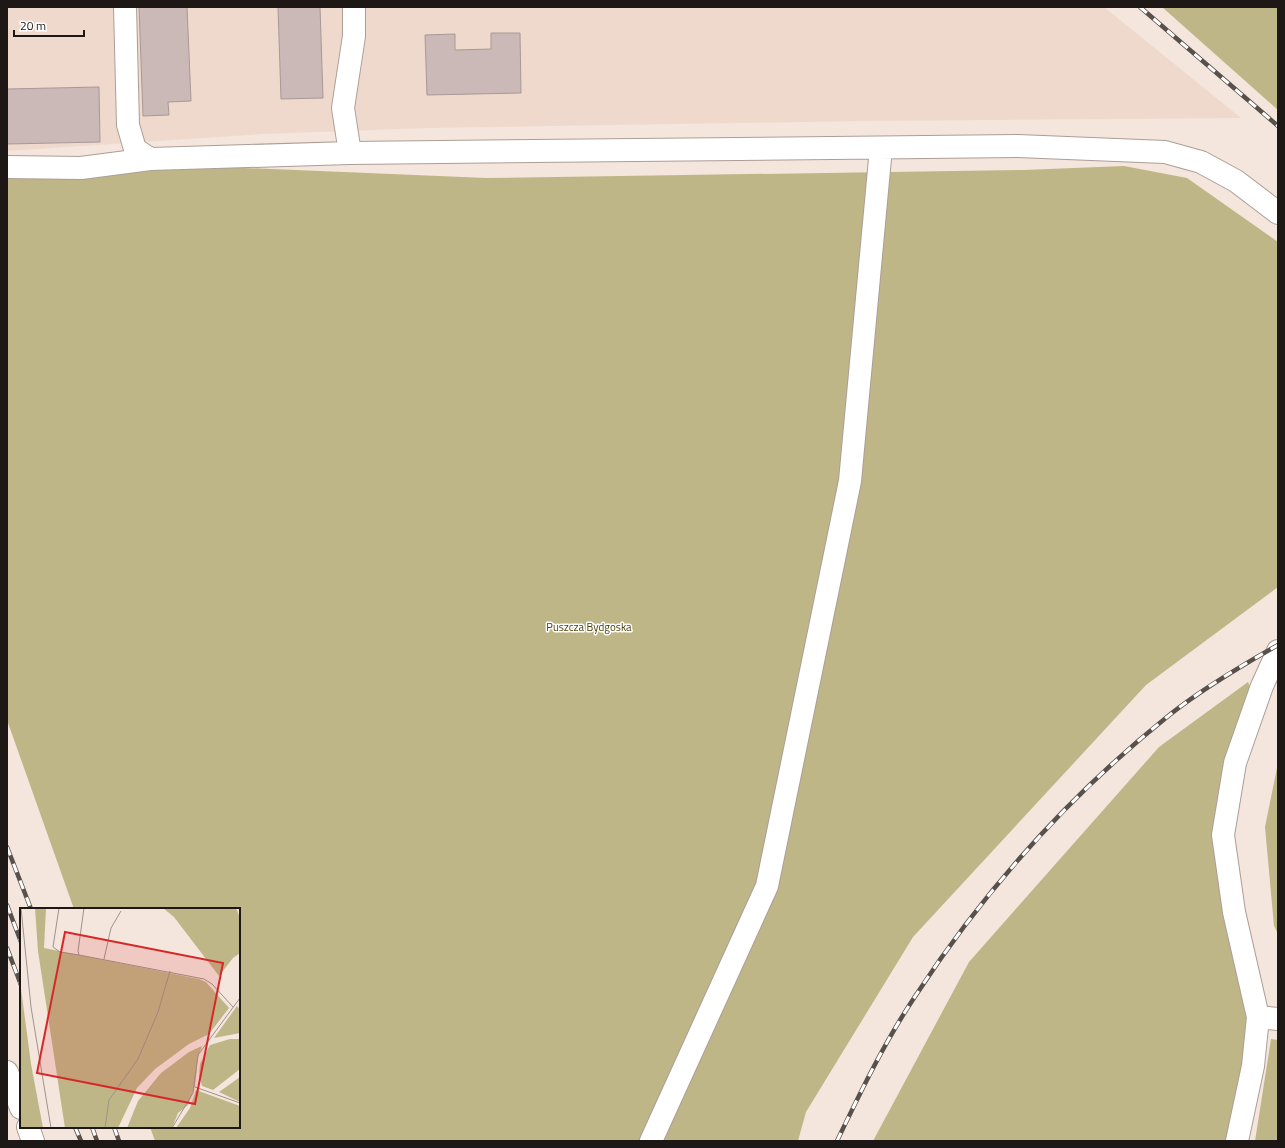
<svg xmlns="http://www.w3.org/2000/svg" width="1285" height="1148" viewBox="0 0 1285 1148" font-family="'Titillium Web',sans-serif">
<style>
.built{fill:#efd9cc}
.green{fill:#bfb687}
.building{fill:#cbb9b7;stroke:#a99896}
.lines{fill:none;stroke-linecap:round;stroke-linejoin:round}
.minor-casing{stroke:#ac9e97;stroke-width:24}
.minor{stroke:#fff;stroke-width:22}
.rail-casing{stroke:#57504b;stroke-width:4.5}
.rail{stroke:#fff;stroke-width:3;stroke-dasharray:9;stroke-linecap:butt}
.labels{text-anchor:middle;stroke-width:3;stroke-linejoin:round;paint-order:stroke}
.park-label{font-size:11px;fill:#4b420c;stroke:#fff}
.inset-road{fill:none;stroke:#9e938d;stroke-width:1}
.view{fill:#d62828;fill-opacity:0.15;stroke:#d62828;stroke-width:2}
.inset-edge{fill:none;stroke:#1d1815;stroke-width:2}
</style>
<rect width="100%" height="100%" fill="#f4e5dd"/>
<path class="built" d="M7 7H1104L1241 118 864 121 428 128 263 134 7 151Z"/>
<path class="green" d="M1162 7H1278V110Z
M7 158 486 178 1024 170 1124 166 1187 178 1278 242V587L1146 685 913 937 806 1112 798 1141H155L150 1127H239V909H74L7 720Z
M1248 682 1256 702 1223 835 1253 998 1234 1141H873L969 962 1159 747Z
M1278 763V934L1274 926 1265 827Z
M1271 1039 1278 1040V1141H1255Z"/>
<path class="building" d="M139 7H187L191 101 168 102 169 115 143 116Z
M278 7H320L323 98 281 99Z
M491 33H520L521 93 427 95 425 35 455 34V50L491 49Z
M99 87 100 142 7 144V89Z"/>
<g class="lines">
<defs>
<path id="minor" d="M125 7 128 125 135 149 150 159 350 153 1018 146 1165 152 1201 162 1236 181 1278 213
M350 153 343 108 354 36V7
M7 167 81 168 150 159
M1258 1017 1278 1019
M7 1072 21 1108
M28 1127 33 1141
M651 1141 767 886 850 481 881 148
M1237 1141 1253 1066 1258 1017 1234 912 1223 835 1235 763 1262 686 1278 651"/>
</defs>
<use href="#minor" class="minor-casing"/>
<use href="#minor" class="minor"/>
<defs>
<path id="rail" d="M1140 7 1278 126
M7 847 31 909
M7 905 21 942
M7 948 21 985
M75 1127 81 1141
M92 1127 97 1141
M114 1127 119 1141
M837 1141C861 1091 885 1041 916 995 984 891 1070 795 1167 717 1200 690 1241 666 1278 645"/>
</defs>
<use href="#rail" class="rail-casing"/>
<use href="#rail" class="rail"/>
</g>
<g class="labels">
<g class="park-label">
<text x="589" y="631">Puszcza Bydgoska</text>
</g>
</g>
<g transform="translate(20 908)">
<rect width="220" height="220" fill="#f4e5dd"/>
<path d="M15 0H26L24 40 179 71 186 74 209 100 189 126 169 136 135 161 117 180 98 220H45L18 43ZM143 0H216L220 10V45L213 50 199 68 154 9ZM0 73 11 156 23 220H0ZM217 98 220 101V125L194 130ZM210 131H220V161L193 182 182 178 179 168 180 156 190 137ZM182 138 178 149 175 178 168 197 158 205 152 220H107L118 193 141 165 169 144ZM220 169V194L199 184ZM176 182 220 198V220H156L170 200Z" fill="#bfb687"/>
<path class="inset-road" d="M1 0 11 99 31 220M39 0 33 39 40 44 59 47M64 0 58 43 59 47 184 71 192 76 213 99M84 51 91 20 101 3M175 179 220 195M85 220 89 192 118 151 138 104 150 63M152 220 173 185 178 147 220 90"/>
<path class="view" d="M45 24 203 55 175 196 17 165Z"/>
<rect width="220" height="220" class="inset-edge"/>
</g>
<rect width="1285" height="1148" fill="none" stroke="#1d1815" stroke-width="16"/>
<path d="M14 30v6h70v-6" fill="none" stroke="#1d1815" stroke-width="2"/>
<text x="20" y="30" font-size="12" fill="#1d1815" stroke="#ffffff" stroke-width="3" paint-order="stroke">20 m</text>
</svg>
